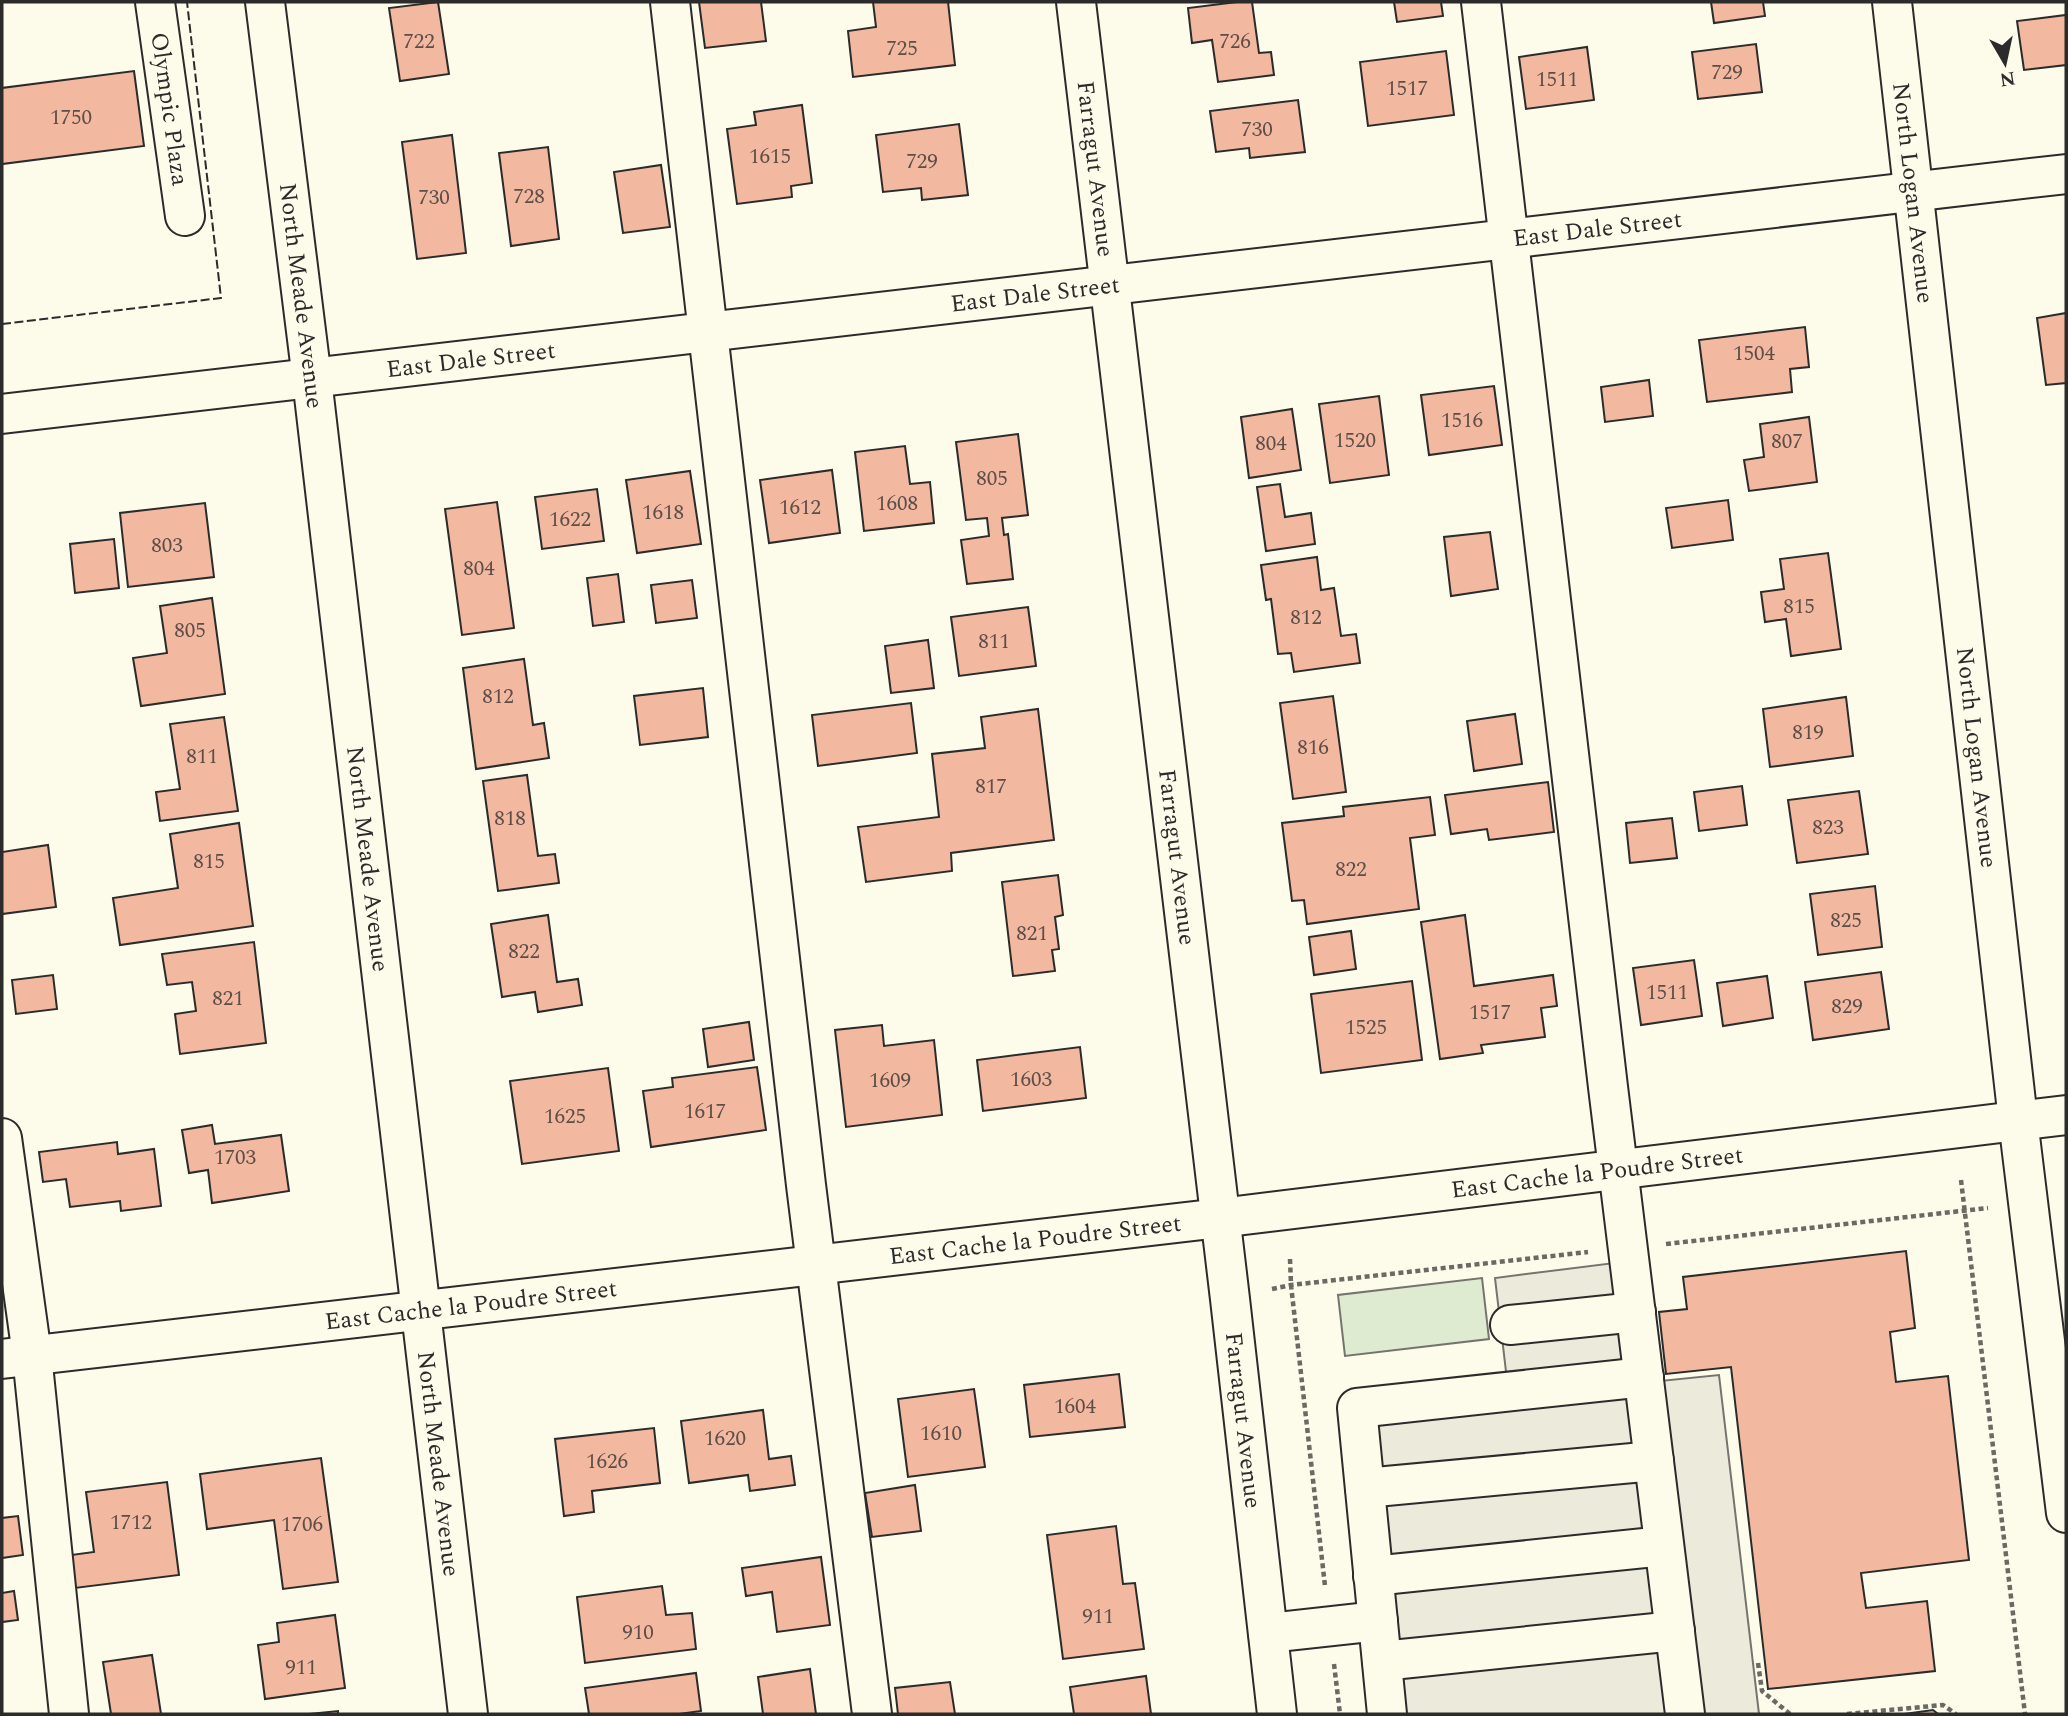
<svg xmlns="http://www.w3.org/2000/svg" width="2068" height="1716" viewBox="0 0 2068 1716" font-family="Spectral,serif">
<style>
.green{fill:#deebd1;stroke:#74746e;stroke-width:2}
.parking{fill:#eceadb;stroke:#74746e;stroke-width:2}
.building{fill:#f2b8a0;stroke:#2b2b2b;stroke-width:2}
.lines{fill:none;stroke-linecap:round;stroke-linejoin:round}
.minor-casing{stroke:#2b2b2b;stroke-width:42}
.path{stroke:#6a6964;stroke-width:4.5;stroke-dasharray:5 3.5;stroke-linecap:butt}
.minor{stroke:#fdfbea;stroke-width:38}
.fence{stroke:#2b2b2b;stroke-width:2;stroke-dasharray:9 3.5;stroke-linecap:butt}
.labels{text-anchor:middle;stroke-width:5;stroke-linejoin:round;paint-order:stroke}
.number-label{font-size:21px;fill:#5d4e48}
.street-label{font-size:24px;fill:#2b2b2b;stroke:#fdfbea}
</style>
<rect width="100%" height="100%" fill="#fdfbea"/>
<path class="green" d="M1482 1278 1489 1339 1345 1356 1338 1295Z"/>
<path class="parking" d="M1614 1263 1631 1384 1719 1375 1759 1714H1405L1376 1412 1509 1397 1495 1278Z"/>
<path class="building" d="M438 2 449 74 400 81 389 8Z
M699 2H761L766 41 705 48Z
M873 2H948L955 65 853 77 848 31 876 27Z
M1237 2H1252L1259 53 1271 52 1274 75 1218 82 1212 40 1192 43 1188 8Z
M1394 2H1441L1443 16 1397 22Z
M1711 2H1763L1765 16 1714 23Z
M2066 15V65L2024 70 2017 21Z
M1756 44 1762 92 1698 99 1692 52Z
M1587 47 1594 100 1526 109 1519 57Z
M1446 51 1454 115 1368 126 1360 62Z
M134 71 144 146 2 164V88Z
M1298 100 1305 152 1250 158 1249 148 1216 152 1210 111Z
M802 105 812 183 791 186 792 197 737 204 727 129 756 125 754 112Z
M959 124 968 195 922 200 921 188 883 192 876 135Z
M452 135 466 253 417 259 402 142Z
M548 147 559 239 511 246 499 153Z
M661 165 670 227 623 233 614 172Z
M2066 313V383L2046 385 2037 318Z
M1805 327 1809 367 1790 369 1792 392 1707 402 1699 340Z
M1649 380 1653 416 1605 422 1601 387Z
M1494 386 1502 445 1429 455 1421 395Z
M1379 396 1389 475 1330 483 1319 404Z
M1292 409 1301 470 1249 478 1241 417Z
M1809 417 1817 482 1749 491 1744 460 1764 457 1760 424Z
M1018 434 1028 515 1002 518 1004 535 1008 534 1013 579 967 584 961 540 989 536 987 518 966 520 956 442Z
M905 446 910 484 930 482 934 523 864 531 855 452Z
M832 470 840 533 769 543 760 480Z
M690 471 701 544 637 553 626 480Z
M1280 484 1285 517 1311 513 1315 544 1266 551 1257 487Z
M597 489 604 541 542 549 535 497Z
M1728 500 1733 540 1672 548 1666 508Z
M497 502 514 628 462 635 445 509Z
M205 503 214 577 128 587 120 513Z
M1490 532 1498 589 1451 596 1444 537Z
M114 539 119 588 75 593 70 544Z
M1828 553 1841 649 1791 656 1786 619 1765 622 1761 592 1784 589 1780 559Z
M1317 557 1321 590 1334 588 1341 636 1356 634 1360 663 1294 672 1291 653 1278 654 1271 599 1266 600 1261 565Z
M618 574 624 622 593 626 587 578Z
M692 580 697 618 656 623 651 585Z
M212 598 225 694 141 706 133 658 167 653 160 606Z
M1028 607 1036 666 959 676 951 617Z
M928 640 934 688 891 693 885 646Z
M524 659 533 725 544 723 549 758 476 769 463 668Z
M703 688 708 737 640 745 634 696Z
M1333 696 1346 792 1293 799 1280 703Z
M1846 697 1853 756 1770 767 1763 709Z
M911 703 917 753 818 766 812 715Z
M1038 709 1054 840 951 853 952 871 866 882 858 827 939 817 932 754 985 748 981 717Z
M1515 714 1522 764 1474 771 1467 721Z
M224 717 238 811 160 821 156 792 180 789 170 724Z
M527 775 538 856 555 854 559 883 498 891 483 781Z
M1548 782 1554 832 1489 840 1487 829 1451 834 1445 795Z
M1742 786 1747 825 1699 831 1694 792Z
M1859 791 1868 854 1797 863 1788 800Z
M1430 797 1435 835 1410 838 1419 909 1307 924 1304 900 1292 901 1282 823 1344 816 1343 807Z
M1672 818 1677 858 1630 863 1626 823Z
M239 823 253 926 120 945 113 898 178 888 170 834Z
M48 845 56 907 2 914V852Z
M1058 875 1063 915 1055 917 1059 949 1052 950 1055 971 1013 976 1002 882Z
M1875 886 1882 947 1818 955 1810 894Z
M548 915 557 982 578 979 582 1005 538 1012 535 992 502 997 491 924Z
M1465 915 1474 986 1553 975 1557 1006 1541 1008 1545 1037 1481 1045 1483 1053 1440 1059 1421 922Z
M1351 931 1356 969 1314 975 1309 937Z
M254 942 266 1043 180 1054 175 1014 196 1011 192 982 167 985 162 954Z
M1694 960 1702 1016 1641 1025 1633 968Z
M1881 972 1889 1029 1813 1040 1805 982Z
M53 975 57 1009 16 1014 12 980Z
M1767 976 1773 1018 1723 1026 1717 983Z
M1412 981 1422 1060 1321 1073 1311 994Z
M749 1022 754 1060 708 1067 703 1029Z
M882 1025 884 1046 934 1040 942 1115 846 1127 835 1030Z
M1080 1047 1086 1098 983 1111 977 1060Z
M757 1067 766 1130 651 1147 643 1091 673 1087 672 1078Z
M608 1068 619 1151 522 1164 510 1081Z
M212 1125 215 1144 281 1135 289 1191 212 1203 208 1170 189 1173 182 1130Z
M117 1142 118 1154 154 1149 161 1206 121 1211 120 1201 70 1207 66 1179 43 1182 39 1152Z
M1906 1251 1915 1328 1890 1332 1896 1382 1948 1376 1969 1560 1861 1573 1866 1608 1927 1601 1935 1671 1768 1689 1731 1367 1666 1374 1659 1312 1687 1309 1683 1277Z
M1119 1374 1125 1427 1030 1437 1024 1385Z
M974 1389 985 1467 908 1477 898 1399Z
M763 1410 769 1459 791 1456 795 1485 750 1491 748 1475 689 1483 681 1421Z
M654 1428 660 1483 592 1491 594 1512 564 1516 555 1439Z
M321 1458 338 1582 283 1589 274 1520 207 1529 200 1474Z
M167 1482 179 1575 75 1588 71 1555 94 1552 86 1492Z
M915 1485 921 1531 872 1537 865 1493Z
M18 1516 23 1555 2 1558V1518Z
M1116 1526 1123 1584 1135 1583 1144 1649 1063 1659 1047 1535Z
M821 1557 830 1625 777 1632 772 1592 746 1596 742 1568Z
M662 1586 666 1615 692 1613 696 1649 585 1663 577 1597Z
M14 1591 18 1620 2 1622V1593Z
M335 1615 345 1688 265 1699 258 1645 279 1642 277 1623Z
M152 1655 161 1714H111L103 1662Z
M810 1669 816 1714H763L758 1677Z
M696 1673 701 1711 679 1714H589L585 1688Z
M1146 1676 1151 1714H1074L1070 1687Z
M950 1682 955 1714H898L895 1688Z
M1933 1710 1938 1714H1904Z
M338 1711V1714H309Z"/>
<g class="lines">
<defs>
<g id="minor">
<path id="s1" d="M155 2 185 216"/>
<path id="s2" d="M265 2 312 379 468 1714"/>
<path d="M670 2 806 1185 872 1714"/>
<path id="s3" d="M1076 2 1230 1299 1277 1714"/>
<path d="M1481 2 1608 1087 1685 1714"/>
<path id="s4" d="M1892 2 2018 1120 2066 1513"/>
<path id="s5" d="M2 414 2066 174"/>
<path d="M2 1138 32 1355 69 1714"/>
<path d="M1510 1325 1636 1312"/>
<path id="s6" d="M2 1359 1220 1218 2066 1115"/>
<path d="M1365 1488 1654 1461"/>
<path d="M1373 1576 1664 1546"/>
<path d="M1268 1633 1378 1621"/>
<path d="M1382 1661 1675 1631"/>
<path d="M1387 1714 1357 1408 1644 1377"/>
</g>
</defs>
<use href="#minor" class="minor-casing"/>
<path class="path" d="M1961 1180 2025 1714
M1666 1244 1988 1208
M1290 1259 1291 1285 1325 1586
M1272 1289 1291 1285 1588 1252
M1758 1663 1762 1691 1790 1714
M1334 1664 1340 1714
M1847 1714 1943 1705 1956 1714"/>
<use href="#minor" class="minor"/>
<path class="fence" d="M2 324 221 298 187 2"/>
</g>
<g class="labels">
<g class="number-label">
<text x="419" y="48">722</text>
<text x="1235" y="48">726</text>
<text x="902" y="55">725</text>
<text x="1727" y="79">729</text>
<text x="1557" y="86">1511</text>
<text x="1407" y="95">1517</text>
<text x="71" y="124">1750</text>
<text x="1257" y="136">730</text>
<text x="770" y="163">1615</text>
<text x="922" y="168">729</text>
<text x="529" y="203">728</text>
<text x="434" y="204">730</text>
<text x="1754" y="360">1504</text>
<text x="1462" y="427">1516</text>
<text x="1355" y="447">1520</text>
<text x="1787" y="448">807</text>
<text x="1271" y="450">804</text>
<text x="992" y="485">805</text>
<text x="897" y="510">1608</text>
<text x="800" y="514">1612</text>
<text x="663" y="519">1618</text>
<text x="570" y="526">1622</text>
<text x="167" y="552">803</text>
<text x="479" y="575">804</text>
<text x="1799" y="613">815</text>
<text x="1306" y="624">812</text>
<text x="190" y="637">805</text>
<text x="994" y="648">811</text>
<text x="498" y="703">812</text>
<text x="1808" y="739">819</text>
<text x="1313" y="754">816</text>
<text x="202" y="763">811</text>
<text x="991" y="793">817</text>
<text x="510" y="825">818</text>
<text x="1828" y="834">823</text>
<text x="209" y="868">815</text>
<text x="1351" y="876">822</text>
<text x="1846" y="927">825</text>
<text x="1032" y="940">821</text>
<text x="524" y="958">822</text>
<text x="1667" y="999">1511</text>
<text x="228" y="1005">821</text>
<text x="1847" y="1013">829</text>
<text x="1490" y="1019">1517</text>
<text x="1366" y="1034">1525</text>
<text x="1031" y="1086">1603</text>
<text x="890" y="1087">1609</text>
<text x="705" y="1118">1617</text>
<text x="565" y="1123">1625</text>
<text x="235" y="1164">1703</text>
<text x="1075" y="1413">1604</text>
<text x="941" y="1440">1610</text>
<text x="725" y="1445">1620</text>
<text x="607" y="1468">1626</text>
<text x="131" y="1529">1712</text>
<text x="302" y="1531">1706</text>
<text x="1098" y="1623">911</text>
<text x="638" y="1639">910</text>
<text x="301" y="1674">911</text>
</g>
<g class="street-label">
<text dy="8" stroke="none"><textPath href="#s1" startOffset="108">Olympic Plaza</textPath></text>
<text dy="8" stroke="none"><textPath href="#s3" startOffset="168">Farragut Avenue</textPath></text>
<text dy="8" stroke="none"><textPath href="#s4" startOffset="192">North Logan Avenue</textPath></text>
<text dy="8" stroke="none"><textPath href="#s5" startOffset="1606">East Dale Street</textPath></text>
<text dy="8" stroke="none"><textPath href="#s5" startOffset="1040">East Dale Street</textPath></text>
<text dy="8" stroke="none"><textPath href="#s2" startOffset="296">North Meade Avenue</textPath></text>
<text dy="8" stroke="none"><textPath href="#s5" startOffset="472">East Dale Street</textPath></text>
<text dy="8" stroke="none"><textPath href="#s4" startOffset="760">North Logan Avenue</textPath></text>
<text dy="8" stroke="none"><textPath href="#s2" startOffset="863">North Meade Avenue</textPath></text>
<text dy="8" stroke="none"><textPath href="#s3" startOffset="861">Farragut Avenue</textPath></text>
<text dy="8" stroke="none"><textPath href="#s6" startOffset="1606">East Cache la Poudre Street</textPath></text>
<text dy="8" stroke="none"><textPath href="#s6" startOffset="1040">East Cache la Poudre Street</textPath></text>
<text dy="8" stroke="none"><textPath href="#s6" startOffset="472">East Cache la Poudre Street</textPath></text>
<text dy="8" stroke="none"><textPath href="#s3" startOffset="1428">Farragut Avenue</textPath></text>
<text dy="8" stroke="none"><textPath href="#s2" startOffset="1472">North Meade Avenue</textPath></text>
</g>
</g>
<rect width="2068" height="1716" fill="none" stroke="#2b2b2b" stroke-width="7"/>
<g transform="translate(2005 63) rotate(171)" stroke="#fdfbea" stroke-width="5" paint-order="stroke">
<path d="M0-5L12 26L0 18L-12 26Z" fill="#2b2b2b"/>
<text y="-10" font-size="19" font-weight="bold" text-anchor="middle" fill="#2b2b2b">N</text>
</g>
</svg>
